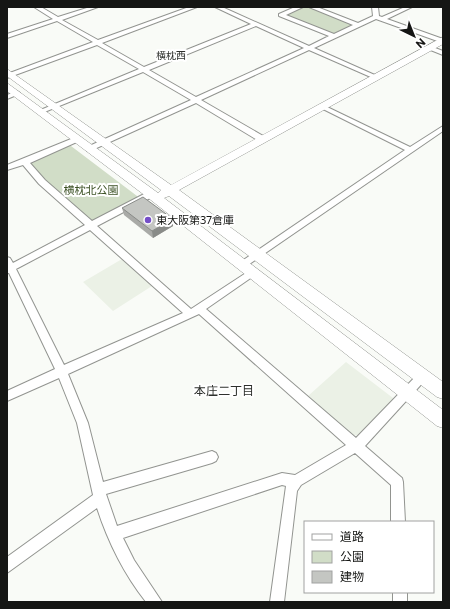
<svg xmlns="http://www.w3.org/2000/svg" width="450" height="609" viewBox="0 0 450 609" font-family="Commissioner,'Noto Sans JP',sans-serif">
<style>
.built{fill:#ebf1e6}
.green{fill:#d1ddc7}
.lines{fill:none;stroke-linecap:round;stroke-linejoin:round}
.street-casing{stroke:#929490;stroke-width:2}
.secondary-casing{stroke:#929490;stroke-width:1}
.street{fill:#fff;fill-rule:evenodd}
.secondary{fill:#fff;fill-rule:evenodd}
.wall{fill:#a9aaa7}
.shaded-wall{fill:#898b88}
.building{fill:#c4c6c2;stroke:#898b88}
.poi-dot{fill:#754fc8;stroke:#fff;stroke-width:1.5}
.labels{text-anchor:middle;stroke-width:4;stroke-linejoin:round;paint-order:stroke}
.far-neighbourhood-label{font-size:10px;fill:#2e302d;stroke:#fff}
.park-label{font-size:11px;fill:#3d5226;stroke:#fff}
.poi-label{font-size:11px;fill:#151614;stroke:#fff;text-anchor:start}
.neighbourhood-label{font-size:12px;fill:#2e302d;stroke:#fff}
</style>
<rect width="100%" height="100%" fill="#f9fbf7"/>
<path class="built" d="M122 259 152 286 113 311 83 282Z
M346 362 393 398 395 403 362 436 353 435 308 396Z"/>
<path class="green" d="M302 7H308L351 24V26L334 34 329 33 286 16V13Z
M68 146H71L137 196V198L98 220H90L45 181 31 164 32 161Z"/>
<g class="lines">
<defs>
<path id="street" d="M34 7H41L58 17 90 7H98L62 20 98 40 189 7H197L102 43 144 67 251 24 215 7H222L309 46 329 36 279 16V14L295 7H303L286 15 334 34 353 25 309 7H317L358 23 373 16 372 7H378L379 16 382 17 405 7H412L387 19 443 39V43L376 19 314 48 377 76V78H373L309 50 201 100 265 137V141H259L196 103 90 151H87V147L191 100 143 72 42 113H38V111L139 69 97 45 7 78V74L93 42 57 21 7 38V34L53 19ZM256 26 304 48 196 97 149 70Z
M430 46 443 51V55L428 49V47Z
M17 91 20 93 19 94 7 99V95Z
M321 106H325L410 147 443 126V131L245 267H239L237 265 239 263 405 150 321 108Z
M76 137H79V141L30 163 45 180 92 221 148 192H154V196L97 226 191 309 249 271H255L257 273 255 275 206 309 356 438 418 374 422 372 426 374 428 377 365 446 402 478 403 482 405 522H391V485L355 453 301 485 297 491 284 602H270L286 486 282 485 123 538 134 560 162 602H146C124 574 108 542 97 508L7 573V557L93 495 77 423 59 378 7 401V391L55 369 9 273H7V257L10 258 13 263 85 225 39 184 23 165 7 170V165ZM90 230 183 313 64 365 16 269ZM199 314 346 445 295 475 282 473 117 526 106 494 212 463 216 461 218 457 216 453 212 451 103 482 88 423 68 374Z
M393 592H407V602H393Z"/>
<path id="secondary" d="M443 37V44L179 190 443 382V399L437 397 169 196 164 198 443 410V428L437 426 147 197 7 91V83L158 193 161 190 7 76V69L171 185Z"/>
</defs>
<use href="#street" class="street-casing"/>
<use href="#secondary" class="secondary-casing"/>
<use href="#street" class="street"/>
<use href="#secondary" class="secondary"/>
</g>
<path class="wall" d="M122 208 173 219V226L153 238 124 215Z"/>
<path class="shaded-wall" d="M173 219V226L153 238 152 231Z"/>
<path class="building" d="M143 197 173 219 152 231 122 208Z"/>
<circle class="poi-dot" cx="148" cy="220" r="4"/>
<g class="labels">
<g class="far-neighbourhood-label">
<text x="171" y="59">横枕西</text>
</g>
<g class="park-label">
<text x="91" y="194">横枕北公園</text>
</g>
<g class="poi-label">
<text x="156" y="224">東大阪第37倉庫</text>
</g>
<g class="neighbourhood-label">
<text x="224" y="395">本庄二丁目</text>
</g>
</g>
<rect width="450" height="609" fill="none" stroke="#151614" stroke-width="16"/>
<rect x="304" y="521" width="130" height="72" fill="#ffffff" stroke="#a1a2a1"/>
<rect x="312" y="534" width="20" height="6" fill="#ffffff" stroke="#a1a2a1"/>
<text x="340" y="541" font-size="12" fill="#151614">道路</text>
<rect x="312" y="551" width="20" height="12" fill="#d1ddc7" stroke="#a1a2a1"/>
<text x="340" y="561" font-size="12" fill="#151614">公園</text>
<rect x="312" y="571" width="20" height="12" fill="#c4c6c2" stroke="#a1a2a1"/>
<text x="340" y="581" font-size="12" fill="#151614">建物</text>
<g transform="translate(414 36) rotate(137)" stroke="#ffffff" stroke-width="3" paint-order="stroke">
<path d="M0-3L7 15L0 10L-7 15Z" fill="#151614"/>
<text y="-6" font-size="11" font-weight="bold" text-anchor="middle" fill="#151614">N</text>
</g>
</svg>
